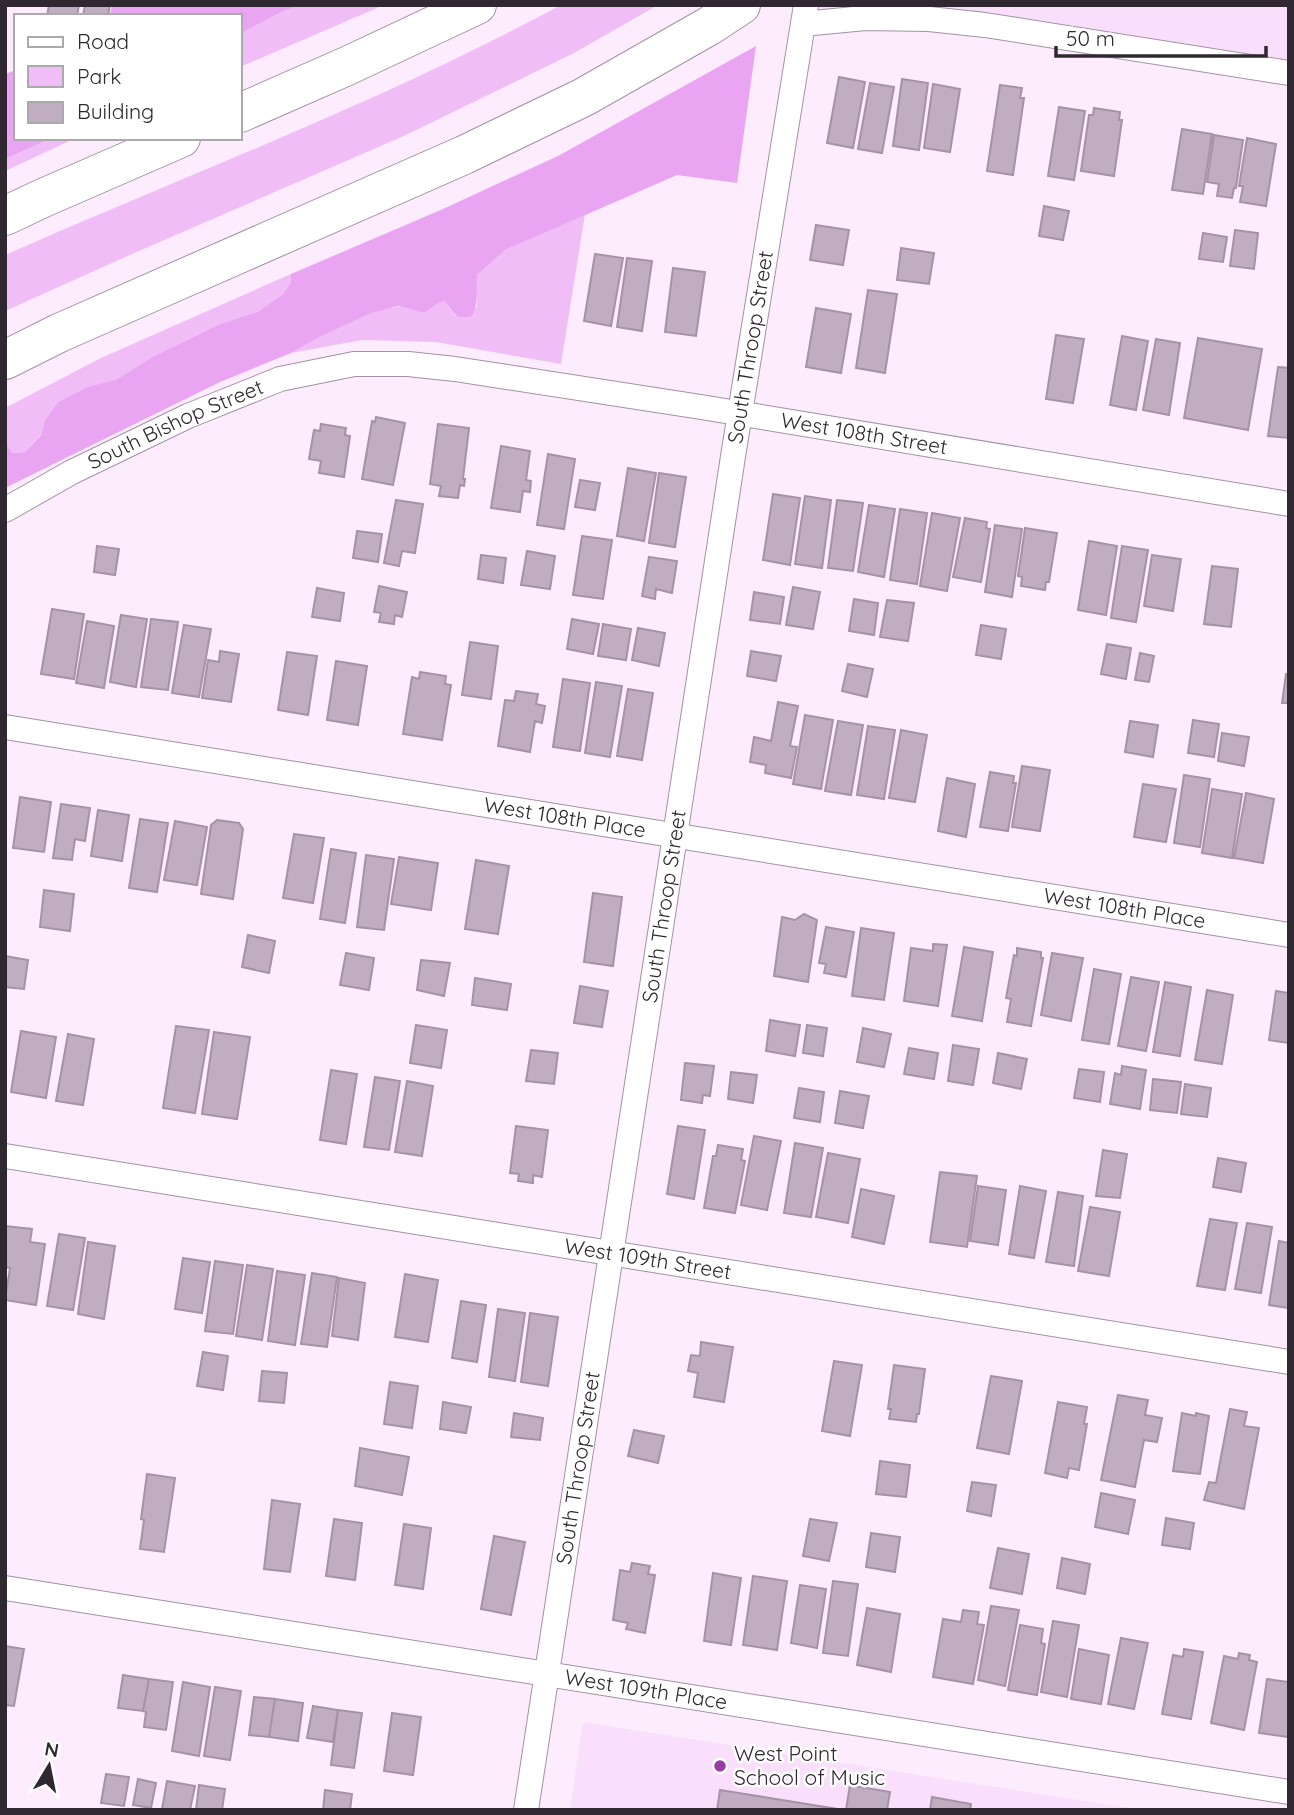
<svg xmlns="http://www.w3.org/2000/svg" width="1294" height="1815" viewBox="0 0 1294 1815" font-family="Quicksand,sans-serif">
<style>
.built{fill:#f9dffb}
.green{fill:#f0bdf6}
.forest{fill:#eaa5f2}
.building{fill:#c0adc2;stroke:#a592a6;stroke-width:2}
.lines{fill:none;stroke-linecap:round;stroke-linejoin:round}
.minor-casing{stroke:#a391a5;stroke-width:26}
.motorway-casing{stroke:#a391a5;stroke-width:40}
.minor{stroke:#fff;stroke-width:24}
.motorway{stroke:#fff;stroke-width:38}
.poi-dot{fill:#9a3ca5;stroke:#fff;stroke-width:2.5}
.labels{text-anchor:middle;stroke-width:5;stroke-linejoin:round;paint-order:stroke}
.street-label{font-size:21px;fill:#2f2830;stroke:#fff}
.poi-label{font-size:21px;fill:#2f2830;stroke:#fff;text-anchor:start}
</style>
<rect width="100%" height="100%" fill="#fcecfe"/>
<path class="built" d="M822 5H1289V71L808 15Z
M583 1722 1142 1810H570Z"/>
<path class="green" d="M302 5H384L240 67V34L283 11Z
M561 5H658L574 53 406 135 132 254 5 311V255C191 173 382 102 561 5Z
M52 138H76L5 171V159Z
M585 214 561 364 436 342 362 340 291 353C319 336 363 310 397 307 406 306 415 310 423 313 431 310 436 303 444 301L455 315 477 307 476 290 477 275 505 250Z
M291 274V282L283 294 259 311 220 324 154 356 116 381 87 387 58 402 45 420 41 434 25 452 12 453 5 444V408L101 358Z"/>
<path class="forest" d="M112 5H302L283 11 240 34V16H110Z
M756 46 737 183 677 175 505 250 477 275C476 290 479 303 472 316 454 321 455 312 444 301 436 303 431 310 423 313L411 309 398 306 371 313 319 337 291 353 220 382 5 488V443L12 453 25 452 41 435 45 420 58 402 87 387 116 380 154 356 220 324 259 311 283 294 291 282V274L443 209 558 156Z
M16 70V138H52L5 159V74Z"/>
<path class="building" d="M49 5H79L77 16H47Z
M85 5H110L108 16H83Z
M839 77 865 82 853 148 827 143Z
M902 79 928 83 919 150 893 146Z
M870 83 894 87 882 153 858 149Z
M933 84 960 89 950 152 924 148Z
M1000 85 1022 88 1020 98H1024L1013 175 987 171Z
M1059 107 1085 111 1074 180 1048 176Z
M1094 108 1120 112 1119 120H1122L1114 176 1081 171 1089 115H1093Z
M1182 129 1212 134 1203 194 1172 190Z
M1214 135 1243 140 1236 188H1234L1232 198 1217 196 1219 184 1207 182Z
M1247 138 1276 144 1266 206 1240 202 1243 186H1239Z
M1044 206 1069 211 1063 240 1039 236Z
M816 225 849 230 843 265 810 260Z
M1235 230 1258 233 1254 269 1230 266Z
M1203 233 1227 237 1223 262 1199 259Z
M901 248 934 253 929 284 897 280Z
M595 254 623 258 611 326 584 321Z
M627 258 652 261 642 331 617 327Z
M673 268 705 272 696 336 665 332Z
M868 290 897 294 885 373 856 368Z
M816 308 851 314 841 373 806 367Z
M1056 335 1084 339 1073 403 1046 399Z
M1122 336 1148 341 1136 410 1110 405Z
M1198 338 1262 349 1248 430 1184 418Z
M1156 339 1180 343 1169 415 1143 410Z
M1278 367 1289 368V438L1268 436Z
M376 417 405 423 393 485 362 479 372 421 375 422Z
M321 424 346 428 345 435 350 436 344 477 319 473 321 461 309 459 314 430 320 431Z
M438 424 469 428 463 479H465L464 486 460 485 458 498 439 496 441 486 430 484Z
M501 446 530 451 526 480 531 481 530 492 523 491 520 512 491 508Z
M548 454 575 459 564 529 537 525Z
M628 468 656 473 644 541 617 536Z
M659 473 686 477 675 547 649 543Z
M580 480 600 483 595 510 575 507Z
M773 494 800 498 790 565 763 560Z
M805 496 831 500 822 568 795 564Z
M396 500 423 504 415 553 402 551 399 566 384 563Z
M837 500 863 503 853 571 828 568Z
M869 505 895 509 884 577 858 572Z
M900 509 927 513 917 584 890 580Z
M932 513 960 518 947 591 920 586Z
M965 518 987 522 986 528 990 529 981 582 953 577Z
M995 525 1022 529 1012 597 985 592Z
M1025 528 1057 533 1049 582H1046L1045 590 1021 586 1022 577 1018 576Z
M357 531 382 534 378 562 353 558Z
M582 536 612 540 603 599 573 595Z
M1089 541 1117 546 1106 615 1078 610Z
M97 546 119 549 115 575 94 572Z
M1122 546 1148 550 1136 622 1111 618Z
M527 551 555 556 550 589 521 585Z
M481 555 506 558 503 583 478 579Z
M1152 555 1181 559 1173 611 1144 606Z
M649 557 677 561 672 593 656 589 655 599 642 596Z
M1212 566 1238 569 1231 627 1204 624Z
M379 586 407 592 402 617 395 615 394 624 379 622 381 613 374 612Z
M793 587 820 592 813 629 786 625Z
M317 588 344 593 340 621 312 617Z
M754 592 784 597 780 624 750 620Z
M854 599 878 603 874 635 849 631Z
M887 600 914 603 908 641 880 637Z
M52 609 84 614 74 679 41 674Z
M121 615 147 619 136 687 110 682Z
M151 619 178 622 168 690 141 687Z
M572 619 599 624 593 654 567 649Z
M87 621 114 626 104 688 76 683Z
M603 624 631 629 626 660 598 656Z
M184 625 211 629 199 697 172 693Z
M981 625 1006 629 1001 659 976 655Z
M638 628 665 633 659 666 632 660Z
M470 642 498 646 491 699 462 695Z
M1107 644 1131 648 1126 679 1101 674Z
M220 651 239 654 231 702 202 698 208 660 219 662Z
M751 651 781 656 776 681 747 676Z
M287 652 317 656 308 715 278 710Z
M1140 653 1154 656 1149 682 1135 680Z
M336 661 367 666 358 725 327 720Z
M848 664 873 669 867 697 842 691Z
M420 672 446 676 445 684 451 685 442 740 403 734 412 677 419 679Z
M1286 674 1289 675V703H1282Z
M563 679 590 683 580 751 553 747Z
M596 682 622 686 610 757 585 753Z
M628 689 653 693 642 760 617 756Z
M516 691 538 694 536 704 545 706 542 723 535 721 530 752 498 746 505 700 514 701Z
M778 702 798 706 790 746 797 747 791 778 765 773 766 765 750 762 754 737 771 741Z
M805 715 833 720 821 789 793 784Z
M1193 720 1219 724 1214 757 1188 753Z
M838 721 863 725 851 795 825 791Z
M1130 721 1158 725 1153 757 1125 752Z
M868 726 895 730 884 799 857 795Z
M901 730 927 735 915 802 889 798Z
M1222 733 1249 737 1244 766 1218 761Z
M1022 766 1050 770 1040 831 1012 827Z
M990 772 1014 776 1013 783H1016L1008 831 980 827Z
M1184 775 1210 779 1200 847 1174 843Z
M947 778 975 784 966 837 938 831Z
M1143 784 1176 789 1166 842 1134 837Z
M1212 789 1242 794 1232 858 1202 853Z
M1246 793 1274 799 1263 863 1234 858Z
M20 797 51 802 44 852 13 848Z
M61 804 90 808 85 841 75 839 72 860 53 858Z
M98 810 129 815 122 861 91 856Z
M140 819 168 823 157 892 129 888Z
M217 820 239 823 243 829 233 899 201 894 211 825Z
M175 821 207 827 197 885 164 880Z
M294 834 324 838 313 903 283 898Z
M331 849 356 853 345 923 320 919Z
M366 855 394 859 384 930 357 927Z
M399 857 438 863 431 910 391 904Z
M476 860 509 866 498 934 465 929Z
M44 890 74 894 70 931 40 927Z
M593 893 622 897 613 966 584 962Z
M804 914 817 920 808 982 774 976 782 917 795 920Z
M826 927 854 932 846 977 824 973 826 964 819 963Z
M861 928 894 933 884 1000 852 996Z
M248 935 275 941 269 973 242 967Z
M933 944 947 945 938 1006 904 1001 911 948 933 951Z
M964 947 993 952 982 1021 952 1016Z
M1017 948 1041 952V958H1043L1031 1026 1007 1022 1011 999 1006 998 1014 955 1017 956Z
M346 953 374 958 369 990 340 985Z
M1052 953 1083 958 1071 1021 1041 1015Z
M5 956 28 960 24 989 5 987Z
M421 960 450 963 444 996 417 990Z
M1094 969 1121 974 1109 1044 1082 1040Z
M1131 977 1159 982 1146 1051 1118 1046Z
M475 978 511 984 507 1010 472 1005Z
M1165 982 1191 987 1180 1056 1153 1052Z
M580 986 608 991 602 1027 574 1023Z
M1207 990 1233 995 1222 1064 1195 1060Z
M1276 991 1289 993V1043L1269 1040Z
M770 1020 800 1025 795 1056 766 1051Z
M416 1025 447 1030 441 1068 410 1063Z
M807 1025 827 1028 823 1056 803 1053Z
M176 1026 209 1030 195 1113 163 1108Z
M863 1028 891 1034 884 1067 857 1062Z
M21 1031 56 1037 46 1098 11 1092Z
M214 1032 250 1037 237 1119 202 1114Z
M68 1034 94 1039 83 1105 56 1101Z
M953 1045 979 1049 973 1085 948 1081Z
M909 1048 938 1053 934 1079 904 1074Z
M531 1050 558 1053 554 1084 526 1081Z
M998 1053 1027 1059 1021 1089 993 1083Z
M685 1063 714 1066 710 1096 703 1095 702 1103 681 1100Z
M1122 1066 1146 1070 1140 1109 1110 1104 1115 1073 1121 1075Z
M1079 1069 1104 1072 1100 1102 1074 1098Z
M331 1070 357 1074 346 1144 320 1140Z
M731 1072 757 1075 753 1103 728 1099Z
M375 1077 400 1081 389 1150 364 1147Z
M1153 1079 1181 1082 1177 1113 1150 1110Z
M407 1081 433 1086 422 1156 395 1152Z
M1185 1084 1211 1088 1207 1117 1181 1114Z
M799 1088 824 1092 820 1122 794 1118Z
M840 1091 869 1096 863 1128 835 1123Z
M516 1126 548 1130 542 1177 533 1175V1183L518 1181 519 1174 510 1173Z
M678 1126 705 1130 694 1199 667 1194Z
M754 1136 781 1141 767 1210 741 1205Z
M795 1143 823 1148 811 1217 784 1213Z
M718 1145 743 1149 741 1160 745 1161 735 1213 704 1208 713 1156H716Z
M1103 1150 1127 1154 1120 1198 1096 1196Z
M828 1153 860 1159 848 1223 816 1217Z
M1218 1158 1246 1163 1241 1192 1213 1187Z
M940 1172 977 1176 967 1247 930 1242Z
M978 1186 1006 1190 998 1245 970 1241Z
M1020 1186 1046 1191 1034 1258 1009 1254Z
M861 1189 894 1196 884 1244 852 1237Z
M1058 1192 1083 1196 1074 1266 1046 1262Z
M1090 1207 1120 1212 1109 1276 1078 1271Z
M1210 1219 1237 1223 1225 1290 1197 1286Z
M1247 1223 1272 1227 1261 1293 1235 1289Z
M5 1226 32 1229 30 1242 45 1244 36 1305 5 1300 10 1268 5 1267Z
M59 1234 85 1238 73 1310 47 1306Z
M1279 1241 1289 1243V1308L1269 1305Z
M88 1242 115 1246 104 1319 78 1314Z
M183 1258 210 1262 202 1313 175 1309Z
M215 1261 243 1265 233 1334 205 1331Z
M247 1265 273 1269 262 1340 236 1336Z
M277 1271 305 1275 295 1345 268 1341Z
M312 1273 337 1277 327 1347 301 1344Z
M405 1274 438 1280 428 1342 395 1337Z
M339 1278 365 1283 358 1340 332 1336Z
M461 1301 486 1305 477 1362 452 1358Z
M498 1309 525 1313 515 1381 489 1377Z
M530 1313 558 1317 548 1386 521 1382Z
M701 1342 733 1347 724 1402 694 1397 698 1373 688 1371 691 1355 700 1356Z
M203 1352 228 1356 223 1390 197 1386Z
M834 1361 862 1365 850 1436 822 1431Z
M894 1365 925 1369 919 1414H917L916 1422 889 1419 891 1409H888Z
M262 1371 287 1373 284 1403 259 1401Z
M991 1376 1022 1381 1009 1454 977 1448Z
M390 1382 418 1386 412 1428 384 1424Z
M1118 1395 1148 1400 1145 1415 1162 1418 1157 1442 1144 1440 1135 1487 1101 1480Z
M443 1402 471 1407 466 1433 440 1429Z
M1058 1402 1087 1407 1084 1424H1087L1079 1470 1069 1468 1067 1478 1045 1473Z
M1230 1409 1247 1412 1244 1426 1259 1428 1244 1509 1204 1500 1209 1482 1216 1483Z
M514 1413 543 1418 540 1440 511 1437Z
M1182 1413 1196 1416V1413L1209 1416 1200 1474 1173 1471Z
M634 1430 664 1436 658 1463 628 1456Z
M360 1448 409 1457 402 1495 355 1486Z
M880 1461 910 1465 906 1497 876 1494Z
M147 1474 175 1478 164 1552 140 1549 144 1520 141 1519Z
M972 1482 996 1485 991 1516 967 1511Z
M1101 1493 1135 1500 1128 1534 1095 1527Z
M272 1500 300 1504 290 1572 264 1569Z
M1166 1518 1194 1523 1190 1549 1162 1545Z
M334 1519 362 1523 355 1580 326 1576Z
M810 1519 837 1523 829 1561 803 1556Z
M404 1524 431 1528 423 1589 395 1585Z
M871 1533 900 1537 895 1572 866 1567Z
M494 1536 525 1542 511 1615 481 1609Z
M998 1548 1029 1554 1022 1594 990 1588Z
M1062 1558 1090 1564 1085 1594 1057 1588Z
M632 1563 650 1566 648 1574 655 1575 645 1633 626 1629 628 1623 613 1620 620 1570 630 1572Z
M713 1573 741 1578 731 1645 704 1641Z
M753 1576 787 1581 777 1650 743 1645Z
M833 1581 858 1584 848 1656 823 1653Z
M800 1585 826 1589 817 1648 791 1643Z
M991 1606 1019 1610 1005 1686 978 1680Z
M867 1608 900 1614 891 1672 857 1665Z
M963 1610 979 1612 977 1624 984 1625 973 1684 933 1677 943 1619 961 1622Z
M1053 1621 1079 1625 1067 1697 1041 1692Z
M1020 1625 1043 1629 1041 1643 1045 1644 1037 1695 1008 1690Z
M1121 1638 1148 1643 1134 1709 1108 1704Z
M5 1646 24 1649 14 1706 5 1705Z
M1079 1649 1109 1655 1101 1704 1071 1699Z
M1184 1649 1203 1652 1191 1719 1162 1714 1173 1655 1183 1657Z
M1239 1653 1250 1655 1249 1660 1257 1662 1244 1730 1211 1723 1224 1656 1238 1659Z
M123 1675 149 1679 143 1711 118 1708Z
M149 1679 173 1682 166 1730 144 1727 146 1712 143 1711Z
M1267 1679 1289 1682V1737L1259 1733Z
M183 1682 210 1687 199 1756 172 1751Z
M215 1687 241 1691 230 1760 204 1756Z
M254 1697 275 1699 269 1737 249 1735Z
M275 1699 303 1703 298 1741 269 1737Z
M313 1706 338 1710 333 1742 307 1738Z
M338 1710 362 1713 354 1768 331 1765Z
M392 1713 421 1717 413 1775 384 1771Z
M106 1774 129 1777 124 1806 101 1803Z
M138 1779 156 1783 151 1808 133 1805Z
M167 1781 195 1786 190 1810 162 1809Z
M199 1785 225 1789 222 1810H196Z
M850 1785 890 1792 887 1810H846Z
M325 1790 352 1794 350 1810H323Z
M720 1790 844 1810H717Z
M932 1797 971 1804 970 1810H930Z"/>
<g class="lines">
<defs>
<g id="minor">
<path d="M803 24 865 18 929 19 985 25 1289 73"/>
<path id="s1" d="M5 510 72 472 188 416 280 379 354 364H408L455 369 701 407 1289 504"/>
<path id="s2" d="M5 727 1289 935"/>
<path id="s3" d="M5 1156 1289 1362"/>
<path id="s4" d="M5 1588 1289 1792"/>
<path id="s5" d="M526 1810 734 450 806 5"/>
</g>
<path id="motorway" d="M240 113 347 66 477 5
M5 216 43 198 181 138
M5 360 59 333 464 155 584 97 709 26 741 5"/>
</defs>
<use href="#minor" class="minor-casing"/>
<use href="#motorway" class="motorway-casing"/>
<use href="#minor" class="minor"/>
<use href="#motorway" class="motorway"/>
</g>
<circle class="poi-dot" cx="720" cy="1766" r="7"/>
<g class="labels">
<g class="street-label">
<text dy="7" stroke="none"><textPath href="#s5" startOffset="1480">South Throop Street</textPath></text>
<text dy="7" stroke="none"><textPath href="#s1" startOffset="191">South Bishop Street</textPath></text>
<text dy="7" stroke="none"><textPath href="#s1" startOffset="896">West 108th Street</textPath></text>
<text dy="7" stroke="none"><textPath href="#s2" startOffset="567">West 108th Place</textPath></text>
<text dy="7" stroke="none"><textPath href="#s5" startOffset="914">South Throop Street</textPath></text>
<text dy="7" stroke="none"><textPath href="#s2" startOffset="1134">West 108th Place</textPath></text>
<text dy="7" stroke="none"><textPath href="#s3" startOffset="651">West 109th Street</textPath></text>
<text dy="7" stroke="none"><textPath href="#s5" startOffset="346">South Throop Street</textPath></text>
<text dy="7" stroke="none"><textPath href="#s4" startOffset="649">West 109th Place</textPath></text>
</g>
<g class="poi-label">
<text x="734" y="1761">West Point<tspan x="734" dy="24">School of Music</tspan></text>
</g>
</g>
<rect width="1294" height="1815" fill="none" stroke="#2f2830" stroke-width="14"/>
<rect x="14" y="14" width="228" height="126" fill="#ffffff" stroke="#aca9ac" stroke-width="2"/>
<rect x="28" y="37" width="35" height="10" fill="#ffffff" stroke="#aca9ac" stroke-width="2"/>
<text x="77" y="49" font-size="21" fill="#2f2830">Road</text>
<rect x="28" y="66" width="35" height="21" fill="#f0bdf6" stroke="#aca9ac" stroke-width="2"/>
<text x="77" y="84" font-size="21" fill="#2f2830">Park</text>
<rect x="28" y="102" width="35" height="21" fill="#c0adc2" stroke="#aca9ac" stroke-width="2"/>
<text x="77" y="119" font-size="21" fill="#2f2830">Building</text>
<g transform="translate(49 1766) rotate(10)" stroke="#ffffff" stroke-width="5" paint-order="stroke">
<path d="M0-5L12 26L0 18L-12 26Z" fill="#2f2830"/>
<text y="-10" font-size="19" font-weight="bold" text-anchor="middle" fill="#2f2830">N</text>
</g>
<path d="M1056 46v10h210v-10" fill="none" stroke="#2f2830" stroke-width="3.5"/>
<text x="1066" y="46" font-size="21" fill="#2f2830" stroke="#ffffff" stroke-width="5" paint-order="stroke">50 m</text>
</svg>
